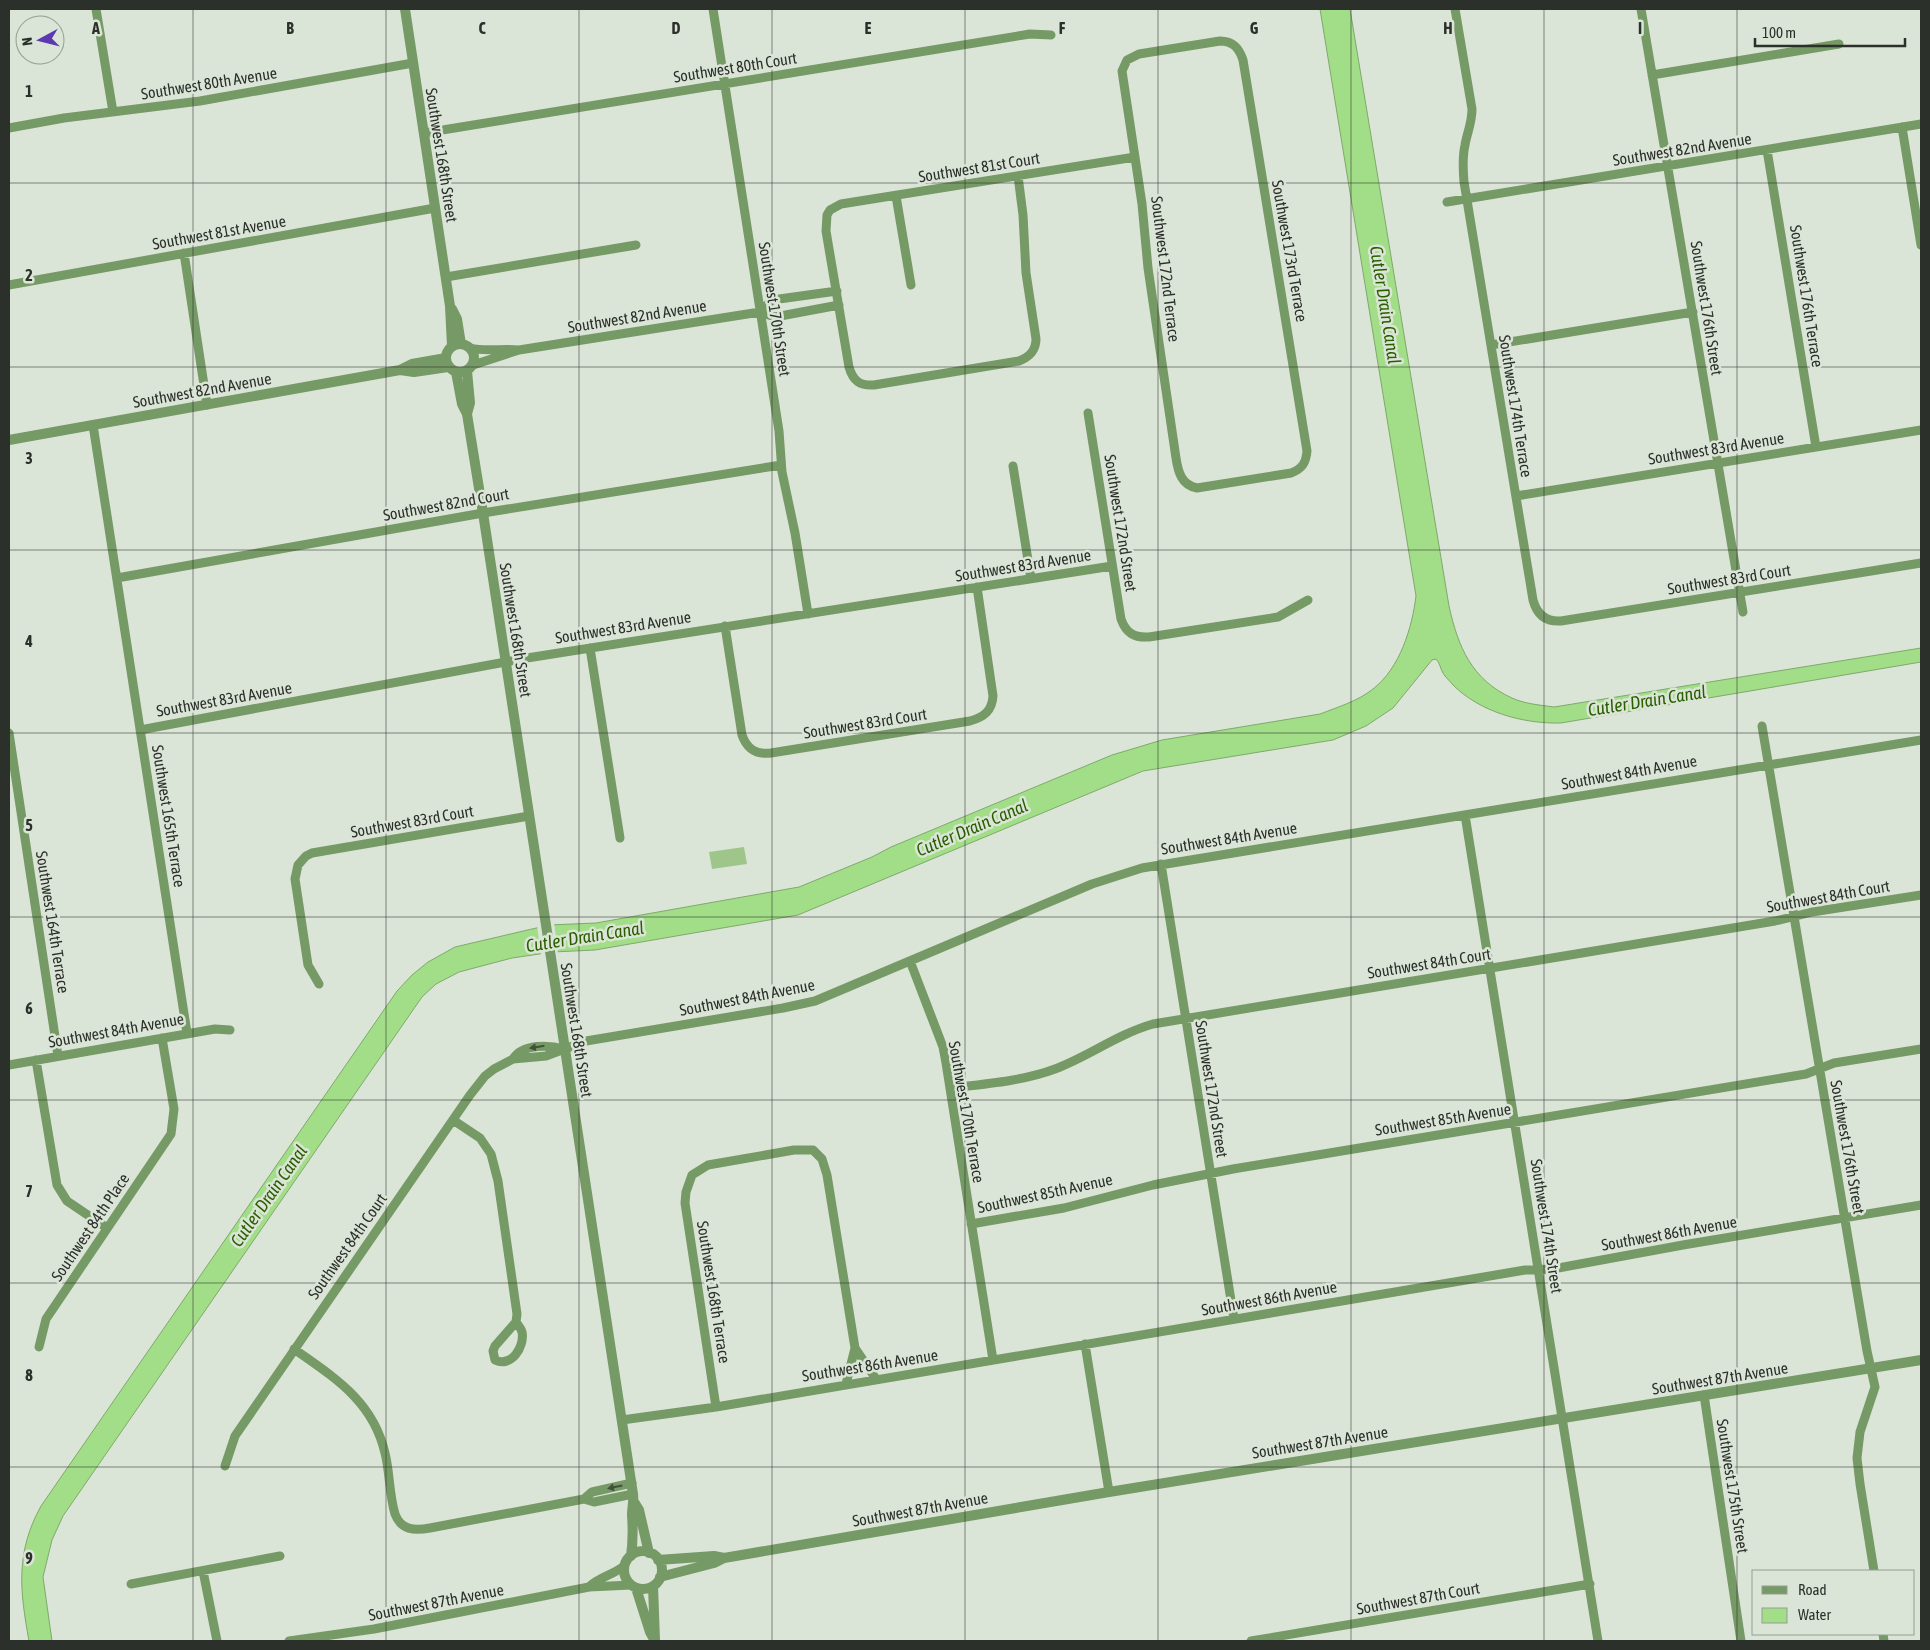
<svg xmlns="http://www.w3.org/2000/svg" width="1930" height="1650" viewBox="0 0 1930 1650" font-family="'Asap Condensed',sans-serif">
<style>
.green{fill:#9ec68b}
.water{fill:#a2dd87;stroke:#7fa96b}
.pier{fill:#dbe5d7}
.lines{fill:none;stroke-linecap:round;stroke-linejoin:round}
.minor{stroke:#769a65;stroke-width:9}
.tertiary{stroke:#769a65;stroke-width:10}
.oneway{fill:#42503c}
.grid{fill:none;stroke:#2c302b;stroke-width:1;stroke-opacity:0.55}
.labels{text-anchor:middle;stroke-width:5;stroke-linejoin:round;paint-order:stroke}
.street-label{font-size:16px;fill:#2c302b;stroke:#dbe5d7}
.water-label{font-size:18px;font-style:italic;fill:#2a5e00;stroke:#dbe5d7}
.grid-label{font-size:16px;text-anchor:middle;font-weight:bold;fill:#2c302b;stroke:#dbe5d7;stroke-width:5;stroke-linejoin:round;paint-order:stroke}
</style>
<rect width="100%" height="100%" fill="#dbe5d7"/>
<path class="green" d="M744 847 747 864 712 869 709 852Z"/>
<path class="water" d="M1320 9H1350L1449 606C1458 647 1472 680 1512 698 1525 704 1540 705 1554 707L1921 648V662L1561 723C1523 724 1480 712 1453 685 1450 681 1445 677 1443 673 1440 668 1440 663 1436 659L1432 660 1393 708 1366 726 1333 740 1143 771 798 915 595 950 553 952 512 958 459 972 436 984 422 997 63 1516 52 1540 43 1577 52 1641H29C20 1591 15 1553 41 1506L397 991 412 975 428 962 455 947 549 925 596 923 799 887 872 857 891 847 1112 755 1162 740 1320 714C1338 707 1358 701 1373 689 1400 668 1412 628 1416 596Z"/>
<path class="pier" d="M554 922 558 954 541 956 537 925Z"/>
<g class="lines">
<path class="minor" d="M96 9 113 112
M713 9 779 431 782 472 795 533 808 614
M1455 9 1472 109C1472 123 1467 133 1465 145 1462 158 1463 170 1464 182L1533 600C1537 615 1546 622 1561 621L1921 563
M1641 9 1743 612
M1220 41C1233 41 1239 48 1243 60L1307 451C1306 463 1302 469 1291 473L1197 488C1181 485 1178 471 1176 458L1148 268 1142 204 1122 71 1127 60 1139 54Z
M1652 75 1839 44
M1902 127 1921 245
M9 128 64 118 200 101 413 63
M424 133 1030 34 1051 35
M1767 150 1816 447
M1018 176 1023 215 1026 273 1036 339C1036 351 1029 357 1019 361L874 385C860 386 853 381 849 367L826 231 827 215 830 210 841 204 1135 157
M896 196 911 285
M1447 202 1921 124
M184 253 207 405
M446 277 636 245
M9 285 435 208
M760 312 772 300 837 291
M1491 345 1693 312
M470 348C486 352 503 348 519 350
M473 365 519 350 760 312 775 317 839 305
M1088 413 1121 619C1126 633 1134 638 1149 637L1278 617 1308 600
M93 425 187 1033
M1013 466 1031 579
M1516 496 1921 430
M117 578 483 513 781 465
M725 626 742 735C747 749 756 755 771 753L970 721C984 717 992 711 993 696L977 587
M590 648 620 838
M1762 726 1867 1351 1875 1387 1860 1432 1857 1458 1860 1484 1874 1571
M140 730 527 658 1112 566
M9 733 58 1056
M1465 815 1598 1641
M1161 864 1234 1319
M910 961 943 1047 946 1063 993 1360
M319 984 308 965 295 879 298 865 306 856 312 853 529 816
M513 1059C523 1043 549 1045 565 1049
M36 1060 57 1185 67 1201 107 1228
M9 1065 215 1029 230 1030
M950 1088C985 1084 1023 1081 1055 1069 1089 1056 1118 1034 1153 1024L1775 921 1812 912 1921 895
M453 1120 480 1138 491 1154 498 1181 517 1314 516 1322 495 1346 493 1351 495 1360C511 1368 525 1347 522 1332 521 1328 518 1325 516 1322
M971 1224 1064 1208 1153 1185 1233 1169 1806 1074 1834 1063 1921 1049
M1085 1344 1109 1492
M39 1347 46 1319 171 1134 174 1109 162 1038
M294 1349C335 1378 373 1401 385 1453 390 1473 389 1494 395 1514 401 1530 414 1531 430 1528L584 1499 592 1492 632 1483
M846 1384 855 1348
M1704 1395 1741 1641
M716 1407 685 1203 686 1192 692 1175 708 1165 794 1150H813L822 1159 827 1175 855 1348 876 1379
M622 1420 716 1407 1525 1270 1553 1269 1683 1245 1921 1205
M225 1466 235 1436 470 1095 485 1076 494 1069 513 1059 546 1056 586 1041 783 1008 815 1001 1092 884 1142 868 1921 740
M584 1499 594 1502 633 1494
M203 1571 217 1641
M131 1584 280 1556
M589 1587C599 1577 613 1575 624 1566
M1883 1634 1884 1641
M289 1641 374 1629 589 1587 631 1585
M1251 1641 1590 1584"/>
<path class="tertiary" d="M405 9 450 306 452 346
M452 309 457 319 461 344
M446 358a14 14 0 1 1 28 0a14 14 0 1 1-28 0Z
M400 370 414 372 448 367
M467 371 470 403 467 414
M456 372 462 404 467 414 483 513 633 1494C634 1501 632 1507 632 1515 633 1529 633 1542 631 1556
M9 440 400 370 412 364 446 358
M634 1502 639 1510 649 1553
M624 1570a19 19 0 1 1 38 0a19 19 0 1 1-38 0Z
M658 1560 714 1556 724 1558
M660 1577 714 1563 724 1558 1109 1492 1921 1360
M653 1586 655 1640
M636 1588 650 1632 655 1641"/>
</g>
<defs><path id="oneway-solid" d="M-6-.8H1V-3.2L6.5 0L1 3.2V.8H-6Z" transform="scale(1.25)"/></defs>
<g class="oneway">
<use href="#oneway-solid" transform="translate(537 1047) rotate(171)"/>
<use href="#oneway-solid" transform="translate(615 1487) rotate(168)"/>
</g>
<path class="grid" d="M193 9V1641M386 9V1641M579 9V1641M772 9V1641M965 9V1641M1158 9V1641M1351 9V1641M1544 9V1641M1737 9V1641M9 183H1921M9 367H1921M9 550H1921M9 733H1921M9 917H1921M9 1100H1921M9 1283H1921M9 1467H1921"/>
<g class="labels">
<g class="street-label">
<text transform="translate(735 67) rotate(-9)" y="6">Southwest 80th Court</text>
<text transform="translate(209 83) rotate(-9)" y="6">Southwest 80th Avenue</text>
<text transform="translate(1682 149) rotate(-9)" y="6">Southwest 82nd Avenue</text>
<text transform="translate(442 155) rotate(81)" y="6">Southwest 168th Street</text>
<text transform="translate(979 167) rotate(-9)" y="6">Southwest 81st Court</text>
<text transform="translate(219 232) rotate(-10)" y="6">Southwest 81st Avenue</text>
<text transform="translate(1290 251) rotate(80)" y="6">Southwest 173rd Terrace</text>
<text transform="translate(1166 269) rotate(83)" y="6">Southwest 172nd Terrace</text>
<text transform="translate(1807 296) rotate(81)" y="6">Southwest 176th Terrace</text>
<text transform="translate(1707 308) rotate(81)" y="6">Southwest 176th Street</text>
<text transform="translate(775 309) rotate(81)" y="6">Southwest 170th Street</text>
<text transform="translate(637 316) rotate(-9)" y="6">Southwest 82nd Avenue</text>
<text transform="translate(202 390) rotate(-10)" y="6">Southwest 82nd Avenue</text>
<text transform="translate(1516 406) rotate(81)" y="6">Southwest 174th Terrace</text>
<text transform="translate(1716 448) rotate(-9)" y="6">Southwest 83rd Avenue</text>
<text transform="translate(446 504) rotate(-10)" y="6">Southwest 82nd Court</text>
<text transform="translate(1121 523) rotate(81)" y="6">Southwest 172nd Street</text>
<text transform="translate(1023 565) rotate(-9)" y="6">Southwest 83rd Avenue</text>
<text transform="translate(1729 579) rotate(-9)" y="6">Southwest 83rd Court</text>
<text transform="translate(623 627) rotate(-9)" y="6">Southwest 83rd Avenue</text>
<text transform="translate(516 630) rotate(81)" y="6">Southwest 168th Street</text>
<text transform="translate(224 699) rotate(-10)" y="6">Southwest 83rd Avenue</text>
<text transform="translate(865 723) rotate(-9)" y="6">Southwest 83rd Court</text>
<text transform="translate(1629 772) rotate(-10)" y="6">Southwest 84th Avenue</text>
<text transform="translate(169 816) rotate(81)" y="6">Southwest 165th Terrace</text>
<text transform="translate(412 821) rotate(-10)" y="6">Southwest 83rd Court</text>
<text transform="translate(1229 838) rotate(-9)" y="6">Southwest 84th Avenue</text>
<text transform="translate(1828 896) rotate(-10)" y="6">Southwest 84th Court</text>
<text transform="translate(53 922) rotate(81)" y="6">Southwest 164th Terrace</text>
<text transform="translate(1429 963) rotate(-9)" y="6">Southwest 84th Court</text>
<text transform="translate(747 997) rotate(-11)" y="6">Southwest 84th Avenue</text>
<text transform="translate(116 1030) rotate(-10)" y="6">Southwest 84th Avenue</text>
<text transform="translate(577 1030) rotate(81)" y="6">Southwest 168th Street</text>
<text transform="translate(1212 1089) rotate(81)" y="6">Southwest 172nd Street</text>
<text transform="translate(967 1112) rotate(80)" y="6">Southwest 170th Terrace</text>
<text transform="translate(1443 1119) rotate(-9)" y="6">Southwest 85th Avenue</text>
<text transform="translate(1848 1147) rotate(80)" y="6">Southwest 176th Street</text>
<text transform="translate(1045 1193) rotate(-12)" y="6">Southwest 85th Avenue</text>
<text transform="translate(1547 1226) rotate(81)" y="6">Southwest 174th Street</text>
<text transform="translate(90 1227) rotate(-56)" y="6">Southwest 84th Place</text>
<text transform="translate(1669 1233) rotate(-10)" y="6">Southwest 86th Avenue</text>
<text transform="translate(347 1246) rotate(-55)" y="6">Southwest 84th Court</text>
<text transform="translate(714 1292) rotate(81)" y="6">Southwest 168th Terrace</text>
<text transform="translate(1269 1298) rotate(-10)" y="6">Southwest 86th Avenue</text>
<text transform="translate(870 1365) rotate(-9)" y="6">Southwest 86th Avenue</text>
<text transform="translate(1720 1378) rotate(-9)" y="6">Southwest 87th Avenue</text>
<text transform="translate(1320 1442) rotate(-9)" y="6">Southwest 87th Avenue</text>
<text transform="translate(1733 1486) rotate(81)" y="6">Southwest 175th Street</text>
<text transform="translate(920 1509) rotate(-10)" y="6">Southwest 87th Avenue</text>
<text transform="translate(1418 1598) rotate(-10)" y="6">Southwest 87th Court</text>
<text transform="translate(436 1602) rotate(-11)" y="6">Southwest 87th Avenue</text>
</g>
<g class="water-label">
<text transform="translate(1385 305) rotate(81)" y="6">Cutler Drain Canal</text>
<text transform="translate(1647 701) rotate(-9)" y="6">Cutler Drain Canal</text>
<text transform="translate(972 828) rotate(-23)" y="6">Cutler Drain Canal</text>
<text transform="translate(585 937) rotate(-9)" y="6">Cutler Drain Canal</text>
<text transform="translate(269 1196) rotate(-55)" y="6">Cutler Drain Canal</text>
</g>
</g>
<g class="grid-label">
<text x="96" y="34">A</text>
<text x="290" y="34">B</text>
<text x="482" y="34">C</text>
<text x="676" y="34">D</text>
<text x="868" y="34">E</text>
<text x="1062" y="34">F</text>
<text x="1254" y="34">G</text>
<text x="1448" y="34">H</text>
<text x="1640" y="34">I</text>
<text x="29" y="97">1</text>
<text x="29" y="281">2</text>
<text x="29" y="464">3</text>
<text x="29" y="647">4</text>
<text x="29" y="831">5</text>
<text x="29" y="1014">6</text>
<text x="29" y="1197">7</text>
<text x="29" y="1381">8</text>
<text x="29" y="1564">9</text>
</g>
<rect width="1930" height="1650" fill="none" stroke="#2c302b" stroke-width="20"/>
<rect x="1752" y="1570" width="162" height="65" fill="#dbe5d7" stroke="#959d92"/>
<rect x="1762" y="1586" width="25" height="8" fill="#769a65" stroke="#959d92"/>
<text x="1798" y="1595" font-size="15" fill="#2c302b">Road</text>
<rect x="1762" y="1608" width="25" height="15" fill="#a2dd87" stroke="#959d92"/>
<text x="1798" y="1620" font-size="15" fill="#2c302b">Water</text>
<g transform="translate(40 40) rotate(263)"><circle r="24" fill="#dbe5d7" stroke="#959d92"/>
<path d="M0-4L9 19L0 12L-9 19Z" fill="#5c39b1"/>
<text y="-8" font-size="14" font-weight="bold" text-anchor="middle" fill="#2c302b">N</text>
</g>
<path d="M1755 38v8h150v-8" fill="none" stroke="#2c302b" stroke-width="2.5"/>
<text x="1762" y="38" font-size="15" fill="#2c302b" stroke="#dbe5d7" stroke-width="4" paint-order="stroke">100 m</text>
</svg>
